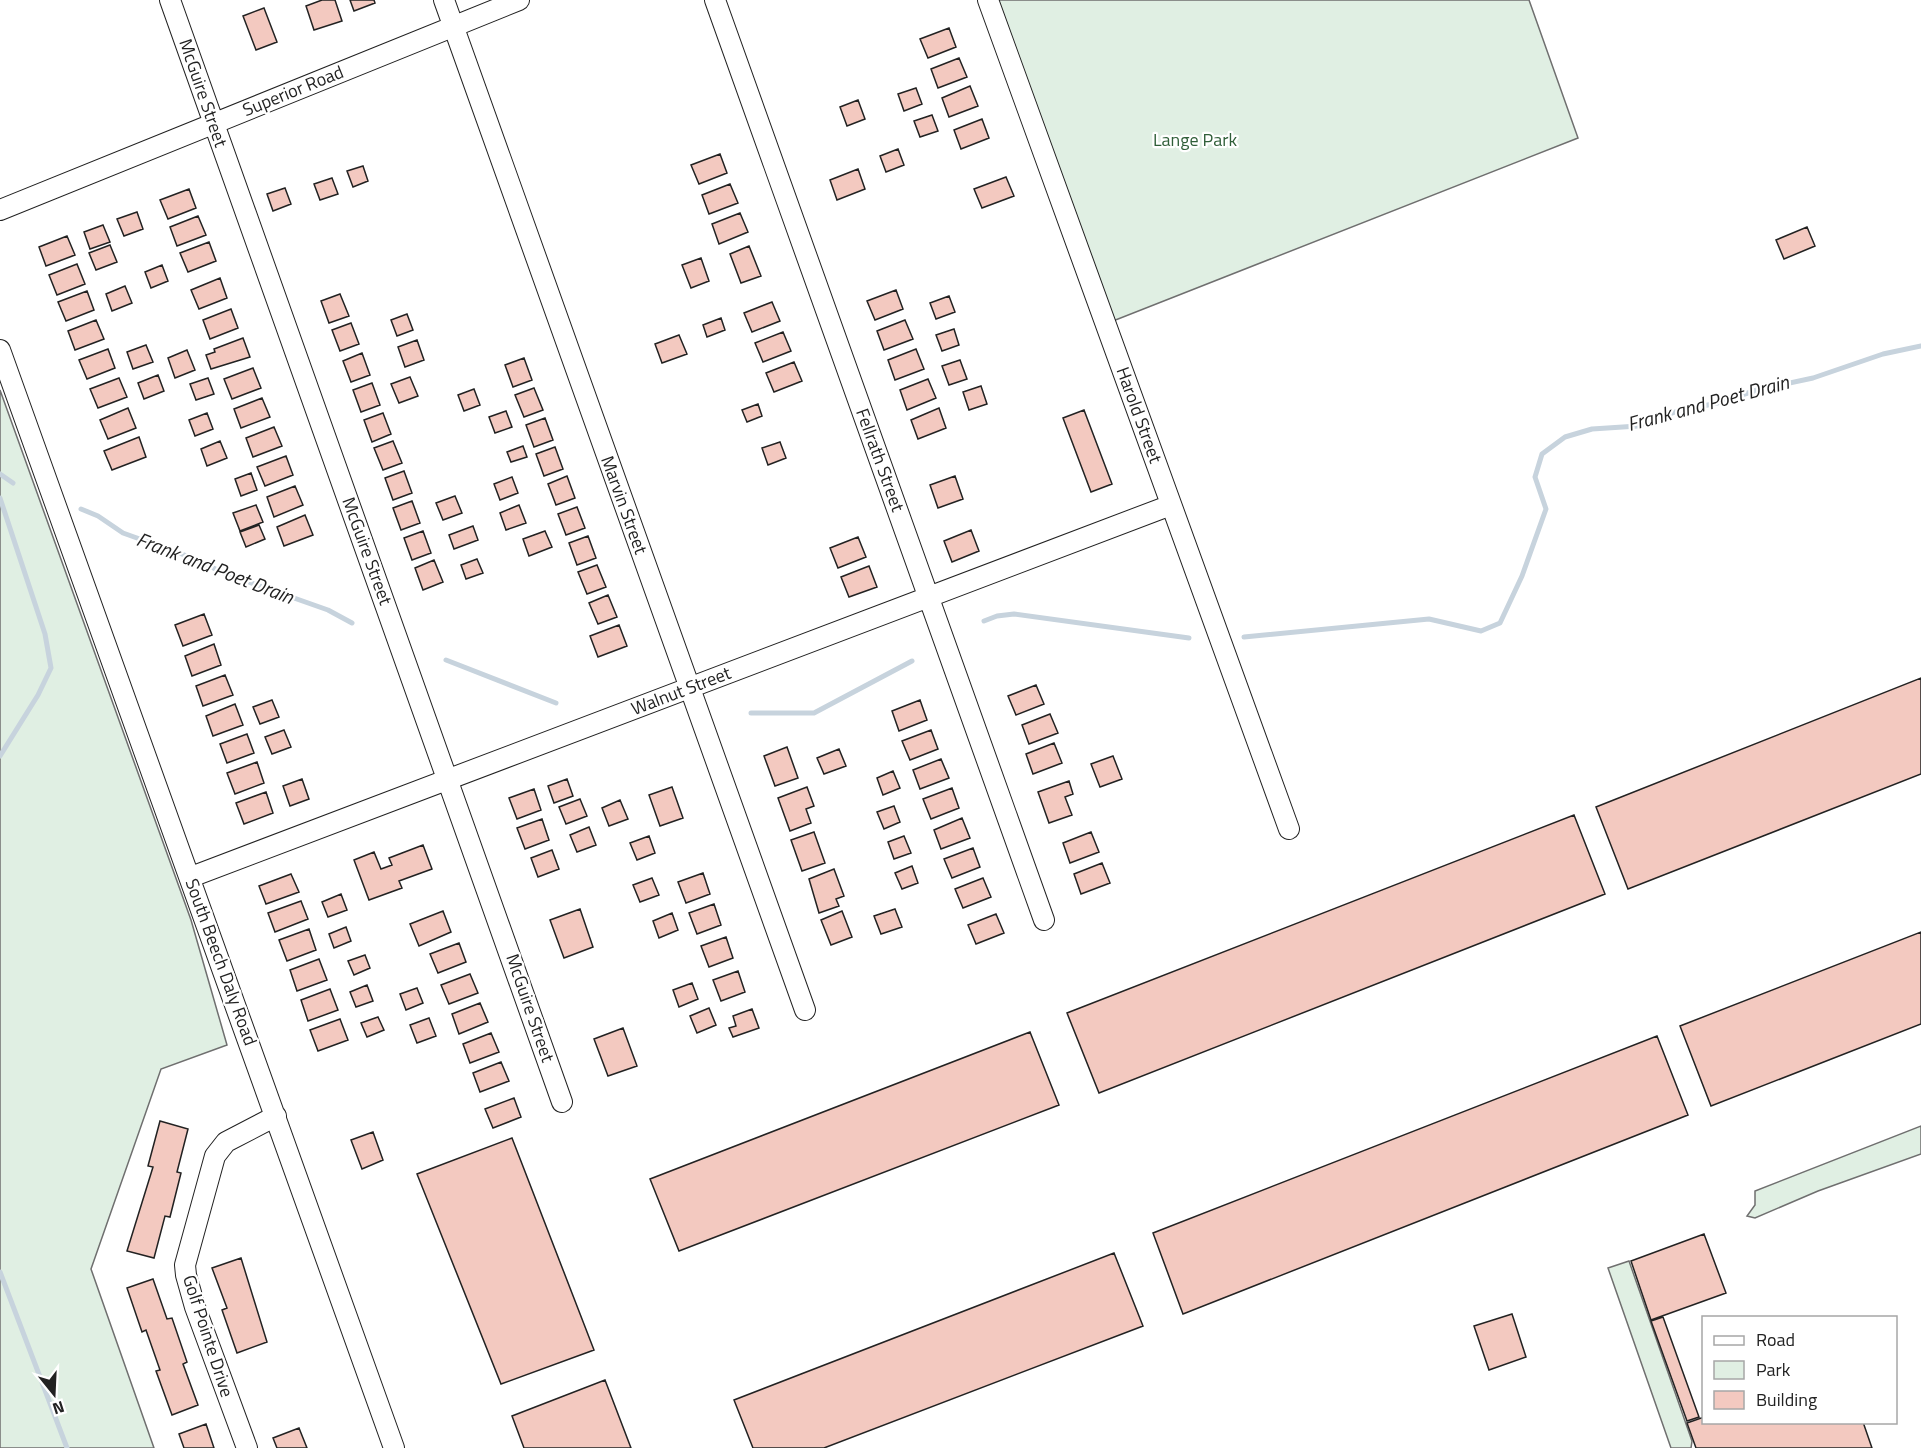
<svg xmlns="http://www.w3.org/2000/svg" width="1921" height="1448" viewBox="0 0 1921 1448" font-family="'Titillium Web',sans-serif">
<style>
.green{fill:#e0efe3;stroke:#6f6f6f;stroke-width:1.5}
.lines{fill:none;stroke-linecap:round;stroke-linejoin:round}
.stream{stroke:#c7d3dd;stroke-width:5}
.building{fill:#f3c9c0;stroke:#222;stroke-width:1.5}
.minor-casing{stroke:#222;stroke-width:22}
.minor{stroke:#fff;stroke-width:20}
.labels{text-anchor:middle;stroke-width:4.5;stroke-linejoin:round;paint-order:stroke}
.street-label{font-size:18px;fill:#222;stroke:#fff}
.park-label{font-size:18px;fill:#2f5e38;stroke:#fff}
.water-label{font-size:20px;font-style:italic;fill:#222;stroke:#fff}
</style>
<rect width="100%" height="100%" fill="#fff"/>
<path class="green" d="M995 0H1529L1578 138 1113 321Z
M0 390 191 920 227 1045 161 1069 91 1269 154 1448H0Z
M1921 1126V1154L1818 1191 1755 1218 1747 1216 1755 1205V1191Z
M1629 1261 1692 1441 1691 1448H1671L1608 1268Z"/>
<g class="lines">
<path class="stream" d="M0 474 13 483
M0 498 45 634 51 668 38 695 0 756
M81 509 98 516 123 533 190 557 226 574 328 610 352 623
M984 621 997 616 1014 614 1189 638
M1244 637 1429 619 1481 631 1500 623 1522 576 1546 509 1535 477 1542 454 1565 437 1592 429 1638 426 1675 412 1717 403 1757 390 1813 378 1883 354 1921 346
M446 660 556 703
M751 713H814L912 661
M0 1272 67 1448"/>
</g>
<path class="building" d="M322 0H335L342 21 314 30 306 6Z
M350 0H374L375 3 354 11Z
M264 8 277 42 256 50 243 16Z
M949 28 956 47 928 58 920 39Z
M959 58 967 77 938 88 931 69Z
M970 86 978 106 949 117 942 98Z
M916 88 922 104 904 111 898 94Z
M858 100 865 119 847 126 840 107Z
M932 115 938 131 920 137 914 121Z
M982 119 989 138 961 149 954 130Z
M898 149 904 165 886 172 880 156Z
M720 154 727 173 699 184 691 165Z
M363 166 368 181 353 187 347 171Z
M858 169 865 189 837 200 830 180Z
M1006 177 1014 196 982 208 974 189Z
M332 178 338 194 320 200 314 184Z
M730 184 738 203 709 214 702 195Z
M285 188 291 204 273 211 267 194Z
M189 189 196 208 168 219 160 200Z
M137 212 143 229 124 236 117 219Z
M740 213 748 232 719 244 712 224Z
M198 216 206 235 177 246 170 227Z
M103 225 110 242 90 249 84 232Z
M1807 227 1815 246 1784 259 1776 240Z
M67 236 75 255 46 266 39 247Z
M209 242 216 261 188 272 180 253Z
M110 245 117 262 96 270 89 253Z
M749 246 761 276 741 283 730 254Z
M701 258 709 281 691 288 682 265Z
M77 264 85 284 57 295 49 275Z
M162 265 168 281 151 288 145 272Z
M220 278 227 298 199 309 191 290Z
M125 286 132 303 112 311 106 294Z
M896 290 903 309 875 320 867 301Z
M87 291 94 310 66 321 58 302Z
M340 294 349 316 329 323 321 301Z
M949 296 955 312 936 319 930 303Z
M772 302 780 321 752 332 744 313Z
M231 309 238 328 210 339 203 320Z
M407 314 413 330 397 336 391 320Z
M721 318 725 330 707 337 703 325Z
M96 320 104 339 75 350 68 331Z
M905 320 913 339 884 350 877 331Z
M351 323 359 344 340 351 332 330Z
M954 329 959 345 942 351 936 335Z
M783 332 791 351 763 362 755 343Z
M679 335 687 354 662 363 655 344Z
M243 338 250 357 211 369 206 355 215 352 214 349Z
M417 340 424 360 405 367 398 347Z
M146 345 153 362 133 369 127 352Z
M108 349 115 368 87 379 79 360Z
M916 349 924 369 895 380 888 360Z
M187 350 195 370 175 378 168 358Z
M362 353 370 375 351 382 343 361Z
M524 358 532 380 513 387 505 365Z
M960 360 967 379 949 385 942 366Z
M794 362 802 381 774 392 766 373Z
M253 368 261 388 232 399 224 379Z
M158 375 164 391 144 399 138 383Z
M410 377 418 396 399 403 391 384Z
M119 378 127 397 98 408 90 389Z
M208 378 214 394 196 400 190 384Z
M928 379 936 398 907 410 900 390Z
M372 383 380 405 361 412 353 390Z
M981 386 987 404 969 410 963 392Z
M534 388 543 410 524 417 515 395Z
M474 389 480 405 464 411 458 395Z
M262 398 270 417 241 428 234 409Z
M758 404 762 416 747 422 742 410Z
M128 408 136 428 108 439 100 420Z
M939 408 946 428 918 439 911 420Z
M1084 410 1112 484 1091 492 1063 418Z
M506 411 512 427 495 433 489 417Z
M207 413 213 429 195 436 189 420Z
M383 413 391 434 372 442 364 420Z
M545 418 553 440 534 447 526 425Z
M274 427 282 446 253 457 246 438Z
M139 437 146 457 112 470 104 451Z
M220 441 227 458 207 466 201 449Z
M393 441 402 463 383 470 374 448Z
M780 442 786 458 768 465 762 448Z
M523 446 527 457 511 462 507 452Z
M555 447 563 469 544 476 536 454Z
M286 456 293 475 265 486 257 467Z
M404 471 412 493 393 500 385 478Z
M251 473 257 490 241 496 235 479Z
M567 476 575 498 556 505 548 484Z
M955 476 963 499 938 508 930 485Z
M512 477 518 493 500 500 494 484Z
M295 486 303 505 274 517 267 497Z
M455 496 462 513 443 520 436 503Z
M412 501 420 523 401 530 393 508Z
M256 505 263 522 240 531 233 513Z
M519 505 526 523 506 530 500 513Z
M577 507 585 528 566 535 558 514Z
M305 515 313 535 284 546 277 527Z
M259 525 265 539 246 547 240 532Z
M473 526 478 540 454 549 449 535Z
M971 530 979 551 952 562 944 541Z
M423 531 431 553 412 560 404 538Z
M545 531 552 547 529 556 523 539Z
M588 536 596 558 577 565 569 543Z
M858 537 866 557 838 568 830 548Z
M477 559 483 573 466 579 461 565Z
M434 560 443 582 423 590 415 568Z
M597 565 606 587 587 594 578 572Z
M869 566 877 587 849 597 841 577Z
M608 595 617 617 598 624 589 603Z
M204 614 212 635 183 646 175 625Z
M619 625 627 646 598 657 590 636Z
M214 644 221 665 192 676 185 656Z
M225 675 233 695 203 706 196 686Z
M1921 678V774L1628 889 1596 807Z
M1036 685 1044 704 1016 715 1008 696Z
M272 700 279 717 260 724 253 707Z
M920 700 927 720 899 731 892 711Z
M235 704 243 725 213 736 206 716Z
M1050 714 1058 733 1029 744 1022 725Z
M284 730 291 747 272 754 265 737Z
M931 730 938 749 910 760 902 741Z
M247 734 254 753 227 763 220 744Z
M1054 743 1062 763 1033 774 1026 754Z
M787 747 798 778 775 786 764 756Z
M839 749 846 766 824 774 817 758Z
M1113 756 1122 779 1100 787 1091 764Z
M941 759 949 778 920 789 913 770Z
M257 762 264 783 235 794 227 773Z
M893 771 900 788 883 795 877 778Z
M302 779 309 799 290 806 283 786Z
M567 779 573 796 554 803 548 786Z
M1069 781 1073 794 1065 797 1072 815 1049 823 1038 792Z
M672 787 683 818 660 826 649 795Z
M807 787 814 806 806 809 811 823 790 831 778 798Z
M952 788 959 808 931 819 923 799Z
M534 789 541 810 517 819 509 798Z
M266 792 273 813 244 824 236 803Z
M580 799 587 816 566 824 559 807Z
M620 800 628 819 609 826 602 808Z
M894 806 900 822 884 829 877 812Z
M1574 815 1605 894 1099 1093 1067 1013Z
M962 818 970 838 941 849 934 830Z
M542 819 549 840 525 849 517 828Z
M589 827 596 845 577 852 570 835Z
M814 832 825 863 802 871 791 840Z
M1091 832 1099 852 1070 863 1063 843Z
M649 836 655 853 637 860 630 843Z
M904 836 911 853 894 859 888 842Z
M423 845 432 869 399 881 402 888 369 900 354 860 374 852 381 869 392 865 389 858Z
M973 848 980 867 952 878 944 859Z
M552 850 559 869 538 877 531 858Z
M1102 863 1110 883 1081 894 1074 874Z
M912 866 918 883 902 889 895 873Z
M834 869 844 896 836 899 839 906 819 913 809 879Z
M703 873 710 894 686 903 678 882Z
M291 874 299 892 266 904 259 886Z
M652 878 659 895 640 902 633 885Z
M983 878 991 897 963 908 955 889Z
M341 894 347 910 328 917 322 902Z
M301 901 308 919 275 932 268 913Z
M714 904 721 925 697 934 689 913Z
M580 909 593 947 564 958 550 920Z
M895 909 902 927 881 934 874 916Z
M443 911 451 932 419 946 410 924Z
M842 911 852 937 831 945 821 920Z
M672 913 678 930 659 938 653 921Z
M996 914 1004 933 976 944 968 925Z
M346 927 351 941 334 948 329 934Z
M309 929 316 950 287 961 279 940Z
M1921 932V1024L1711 1106 1680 1026Z
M726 937 733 958 709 967 701 946Z
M459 943 466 962 438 973 430 954Z
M365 955 370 968 354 975 348 961Z
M319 959 327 980 297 991 290 970Z
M738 971 745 992 721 1001 713 980Z
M470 974 478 993 449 1004 441 985Z
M692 983 698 999 679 1007 673 990Z
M367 985 373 1001 356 1007 350 992Z
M417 988 423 1003 406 1010 400 994Z
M330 989 338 1010 308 1021 301 1000Z
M480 1003 488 1022 459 1034 452 1014Z
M709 1008 716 1025 697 1033 690 1016Z
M752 1009 759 1028 733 1037 729 1028 736 1026 733 1016Z
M378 1017 384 1030 367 1037 361 1023Z
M429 1018 436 1036 417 1043 410 1025Z
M340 1019 348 1040 318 1051 310 1030Z
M623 1028 637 1066 608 1076 594 1039Z
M1030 1032 1059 1105 679 1251 650 1179Z
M491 1033 499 1052 470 1063 463 1044Z
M1657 1036 1688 1115 1183 1314 1153 1233Z
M501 1062 509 1081 480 1092 473 1073Z
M514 1098 521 1117 493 1128 485 1109Z
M160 1121 188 1129 177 1172 181 1173 170 1217 165 1216 154 1258 127 1251 153 1167 148 1166Z
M373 1132 383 1160 362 1169 351 1140Z
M512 1138 594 1350 501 1384 417 1174Z
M1704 1234 1726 1293 1651 1320 1631 1261Z
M1114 1253 1143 1326 824 1448H753L734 1400Z
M241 1258 267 1342 237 1353 222 1310 227 1308 212 1268Z
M153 1279 167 1319 172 1318 187 1362 183 1364 198 1405 172 1415 156 1371 160 1370 146 1330 142 1332 127 1288Z
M1512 1314 1526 1357 1489 1370 1474 1326Z
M1663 1317 1699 1417 1687 1421 1651 1321Z
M605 1380 631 1448H524L512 1416Z
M1704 1417V1422H1863L1872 1448H1696L1687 1423Z
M206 1424 214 1448H184L179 1434Z
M299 1428 307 1448H277L273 1438Z"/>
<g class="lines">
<defs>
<path id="minor" d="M170 0 562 1102
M444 0 805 1010
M715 0 1044 920
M988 0 1289 829
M0 210 519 0
M0 350 394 1448
M191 877 1171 505
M247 1448 195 1307 186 1275 185 1265 215 1156 226 1142 276 1116"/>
</defs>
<use href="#minor" class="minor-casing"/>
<use href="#minor" class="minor"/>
</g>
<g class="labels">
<g class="street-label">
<text transform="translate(293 91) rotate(-22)" y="6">Superior Road</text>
<text transform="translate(203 93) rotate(71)" y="6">McGuire Street</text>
<text transform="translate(1139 415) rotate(70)" y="6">Harold Street</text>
<text transform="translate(880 460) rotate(70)" y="6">Fellrath Street</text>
<text transform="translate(624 505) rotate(70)" y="6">Marvin Street</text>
<text transform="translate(367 551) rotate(70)" y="6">McGuire Street</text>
<text transform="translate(681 691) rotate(-21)" y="6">Walnut Street</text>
<text transform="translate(221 962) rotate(70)" y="6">South Beech Daly Road</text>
<text transform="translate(530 1008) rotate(71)" y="6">McGuire Street</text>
<text transform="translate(208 1336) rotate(72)" y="6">Golf Pointe Drive</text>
</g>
<g class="park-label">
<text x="1195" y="146">Lange Park</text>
</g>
<g class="water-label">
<text transform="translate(1708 403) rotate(-15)" y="7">Frank and Poet Drain</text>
<text transform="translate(215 568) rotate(21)" y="7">Frank and Poet Drain</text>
</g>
</g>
<rect x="1702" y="1316" width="195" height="108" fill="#ffffff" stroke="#a7a7a7" stroke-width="1.5"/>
<rect x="1714" y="1336" width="30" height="9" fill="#ffffff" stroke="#a7a7a7" stroke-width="1.5"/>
<text x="1756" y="1346" font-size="18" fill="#222222">Road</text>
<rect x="1714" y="1361" width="30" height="18" fill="#e0efe3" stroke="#a7a7a7" stroke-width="1.5"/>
<text x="1756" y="1376" font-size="18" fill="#222222">Park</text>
<rect x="1714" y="1391" width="30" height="18" fill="#f3c9c0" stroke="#a7a7a7" stroke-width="1.5"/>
<text x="1756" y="1406" font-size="18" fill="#222222">Building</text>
<g transform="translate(54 1394) rotate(162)" stroke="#ffffff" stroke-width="4.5" paint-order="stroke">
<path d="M0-4.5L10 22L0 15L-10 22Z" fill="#222222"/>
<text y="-9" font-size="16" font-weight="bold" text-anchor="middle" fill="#222222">N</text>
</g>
</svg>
